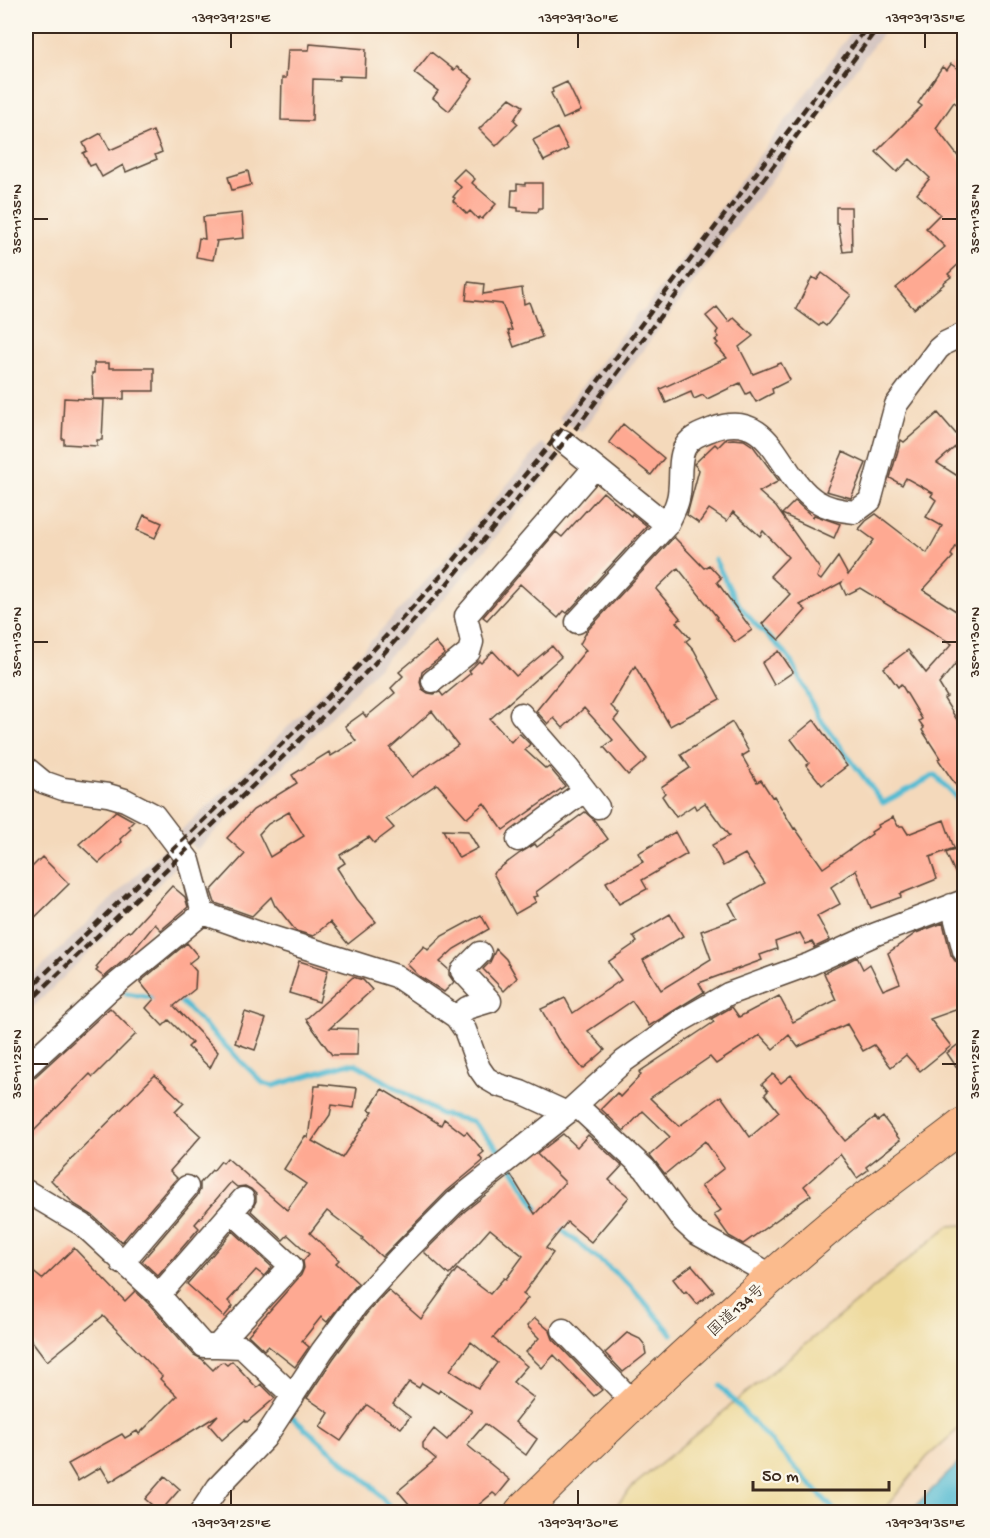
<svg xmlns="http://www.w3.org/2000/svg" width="990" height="1538" viewBox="0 0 990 1538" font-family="'Gochi Hand','Klee One',sans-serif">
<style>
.industrial{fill:#d0c0bc}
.sand{fill:#eeda9e;stroke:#94825e;stroke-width:1.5}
.water{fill:#54bbd2;stroke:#487278;stroke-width:1.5}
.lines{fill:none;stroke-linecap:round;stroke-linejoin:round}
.stream{stroke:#54bbd2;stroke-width:5}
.building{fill:#fea992;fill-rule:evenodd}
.street-casing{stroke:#574436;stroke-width:25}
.highway-casing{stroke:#574436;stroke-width:35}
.street{stroke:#fff;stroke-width:22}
.highway{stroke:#fbbb8d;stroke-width:33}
.rail{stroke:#3b2a1e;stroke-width:4.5;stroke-dasharray:9 4.5;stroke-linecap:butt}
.ticks{fill:none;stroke:#3b2a1e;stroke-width:2}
.labels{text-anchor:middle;stroke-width:6;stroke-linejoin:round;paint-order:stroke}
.street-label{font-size:16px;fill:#3b2a1e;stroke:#fbf7ec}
.neatline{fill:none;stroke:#3b2a1e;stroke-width:2}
.ticks-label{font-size:15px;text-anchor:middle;fill:#3b2a1e}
</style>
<rect width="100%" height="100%" fill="#fbf7ec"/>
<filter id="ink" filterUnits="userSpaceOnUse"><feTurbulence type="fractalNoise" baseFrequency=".0167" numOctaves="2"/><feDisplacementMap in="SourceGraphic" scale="12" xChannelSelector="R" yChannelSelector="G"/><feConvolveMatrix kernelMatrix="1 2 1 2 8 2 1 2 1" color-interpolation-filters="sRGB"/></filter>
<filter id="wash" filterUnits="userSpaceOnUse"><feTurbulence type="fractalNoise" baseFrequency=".008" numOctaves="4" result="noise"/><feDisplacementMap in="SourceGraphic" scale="24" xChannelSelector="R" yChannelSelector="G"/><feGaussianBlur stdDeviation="1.35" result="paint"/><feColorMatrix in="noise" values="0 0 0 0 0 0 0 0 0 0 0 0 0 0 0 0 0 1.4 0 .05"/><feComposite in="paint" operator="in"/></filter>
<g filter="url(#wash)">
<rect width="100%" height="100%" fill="#f4d9bb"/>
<path class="industrial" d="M856 26H888L581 432 560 420V416L638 313 644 311 654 297Z
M542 443 561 458 453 589 298 751 196 850 179 832 233 783 359 654 434 572Z
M163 849 178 865 26 1014V982Z"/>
<path class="sand" d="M964 1225V1424L927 1457 882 1512H611L633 1486 949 1226Z"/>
<path class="water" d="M964 1458V1512H909Z"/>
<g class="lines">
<path class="stream" d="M715 560 736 601 755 624 784 652 791 661 818 716 883 803 935 775 964 806
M126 993 157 998
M173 1000 180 1001 263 1083 273 1086 346 1064H356L440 1114 472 1121 505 1156
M510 1164 541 1214
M556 1225 629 1284 672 1334
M720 1386 836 1512
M293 1418 370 1484 394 1512"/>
</g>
<g id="blocks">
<path class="building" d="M310 44 366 49 365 77 339 76V80L313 79 312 121 281 120 282 78H286L288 50H309Z
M431 52 454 70 457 67 473 79 449 111 433 98 438 91 414 73Z
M951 64 964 73V94L958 105 954 102 936 128 964 164V259L948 274 951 277 943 283 944 284 914 309 896 288 945 247 926 228 940 214 917 194 930 178 910 159 897 172 876 152 922 106 918 103 942 67 947 70Z
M567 82 581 111 563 119 551 93 553 92 552 89Z
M510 98 523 106 514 120 518 124 496 146 479 129Z
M557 128 568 149 544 161 533 140Z
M153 131 162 152 155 155 157 159 126 172 123 165 102 177 95 164 90 166 83 153 87 151 83 143 101 133 110 150Z
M464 169 475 179 472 183 496 204 482 219 479 217 478 219 470 211 467 214 453 201 455 198 453 197 461 187 453 180Z
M248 171 251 185 232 190 228 177Z
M525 183H542V208H539L538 212 518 211V208L511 207 512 190H517V184L525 185Z
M836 207H851L852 251 843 252 838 223H836Z
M242 213 244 238 215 241H217L213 260 196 257 199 238 205 239 203 217Z
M822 273 851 295 826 326 822 323 819 326 796 309 812 277 817 280Z
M468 282 484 284 483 294 522 288 524 304 529 302 542 337 514 347 508 331 512 330 502 304 466 300Z
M717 307 729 322 734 318 753 336 739 347 753 374 781 363 790 380 772 389 773 393 756 402 750 392 746 394 740 383 707 399 703 395 694 399 691 392 666 403 660 389 727 358 716 345 718 343 715 340 719 337 716 333 718 330 706 316Z
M94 363H109V368H154V391H124V399H93L92 373H94Z
M64 398 104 400 102 440H97V446L64 444V439H62Z
M938 413 962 441 937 463 964 480V532L951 555 953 557 923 590 964 616V671L956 663 939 684 947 697 944 699 964 731V797L938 759 940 758 922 730 924 728 919 721 922 719 901 684 898 687 884 668 908 650 926 673 952 644 860 588 846 595 841 584 842 582 800 605 806 610 779 640 762 624 790 594 770 576 788 557 763 531 760 536 733 512 727 521 709 509 699 523 687 515 699 470 694 464 715 444 718 447 725 440 733 439 744 440 753 446 779 481 759 492 776 507 820 569 817 577 821 580 838 557 848 575 874 540 859 529 866 521 876 514 927 553 942 526 926 517 936 500 931 496 933 493 906 478 902 485 890 478 901 440 904 442Z
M623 424 664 458 651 475 609 442Z
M843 452 866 463 851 498 826 491Z
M603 492 631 516 632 514 647 526 567 613 564 611 558 618 520 584 487 620 483 617 556 532 562 537Z
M795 501 813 517 814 515 840 524 834 538 782 514Z
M144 515 162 523 155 538 137 530Z
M674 537 704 568 709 565 721 578 717 582 752 630 735 642 716 618 717 617 678 568 656 589 681 619 676 622 690 638 686 641 694 650 720 699 670 726 635 666 611 706 619 714 614 720 647 759 628 775 604 747 613 740 584 708 563 728 554 718 548 724 536 711 586 650 580 644 587 631Z
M435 642 445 654 422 672 420 682 422 689 428 693 434 694 440 692 443 696 471 673 469 671 479 661 481 663 493 651 516 676 552 646 561 657 490 719 511 742 519 733 530 744 525 750 546 769 549 767 565 786 503 830 484 803 467 818 437 784 386 819 394 828 374 843 369 837 340 855 345 863 337 868 357 899 376 922 348 944 330 922 313 936 296 931 276 906H275L271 897 252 916 215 903 211 891 245 854 227 838 253 810 297 783 292 775 329 752 331 756 356 741 345 726 363 713 366 717 395 693 391 688 403 676 399 672ZM432 711 458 745 412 777 390 748ZM289 812 304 836 270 857 259 834 268 824Z
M779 651 793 672 774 685 762 663Z
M814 720 847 766 822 785 806 765 809 763 791 739Z
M732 722 749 752 742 756 757 782 761 780 772 797 774 796 794 829 795 828 823 868 872 834 871 832 879 827 878 825 893 817 898 826H903L908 834 944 820 954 848 930 857 937 879 900 894 901 897 871 908 856 870 831 887 840 904 817 916 830 940 813 948 815 947 812 942 806 944 800 933 775 942 777 949 760 955 762 960 699 983 704 992 649 1026 632 1001 588 1031 605 1050 583 1069 558 1039 541 1009 565 998 573 1013 621 980 608 962 637 942 633 936 670 914 683 936 643 960 661 990 711 959 701 931 737 918 729 903 765 883 745 854 723 866 712 845 729 836 705 803 696 809 694 805 676 817 662 796 665 793 661 787 690 768 681 755Z
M116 811 134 821 129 826 131 829 120 839 122 842 99 863 79 844Z
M585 812 594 820 608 839 536 892 538 896 533 897 536 902 515 914 493 873 520 853 535 844 537 847Z
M443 830 468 831 478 848 459 858Z
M675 832 687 854 642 880 647 889 619 904 606 882 643 862 638 853Z
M964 845V888H962L946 853Z
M42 857 69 884 26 926V873Z
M172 886 185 897 188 907 161 930 155 924 129 956 104 977 96 971 98 969 96 967 123 935 128 931 130 932Z
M481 915 489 929 454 949 440 962 449 970V975L454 982 444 992 419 976 407 964 424 946 428 950 442 936Z
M943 923 951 955 955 961 964 965V975L959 977 964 992V1007L930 1019 951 1046 920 1071 906 1055 891 1067 874 1045 863 1051 847 1024 798 1047 789 1035 773 1049 760 1035 716 1064 710 1057 650 1098 679 1126 721 1096 750 1137 779 1112 765 1094 768 1091 762 1084 773 1074 781 1083 791 1075 845 1141 875 1117 878 1121 883 1117 900 1140 866 1167 868 1170 857 1178 840 1154 804 1186 811 1195 743 1244 729 1236 714 1215 721 1210 701 1186 724 1168 705 1141 665 1174 650 1155 670 1137 643 1111 624 1131 601 1109 617 1093 620 1097 641 1075 639 1072 714 1022 711 1019 732 1007 739 1017 779 996 793 1022 836 1000 824 973 857 957 863 969 870 964 883 990 900 983 888 953 916 933Z
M187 943 198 956 189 963 196 971 195 989 174 1006 218 1052 210 1068 188 1047 192 1043 169 1020 163 1026 146 1008 154 999 140 982Z
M496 949 506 959 517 978 504 991 483 969 490 962Z
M299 961 328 970 319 1002 289 993Z
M353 977 363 980 372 990 330 1028 358 1029 357 1055H332L306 1019Z
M110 1008 136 1034 93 1077 90 1074 26 1139V1085Z
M245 1012 266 1019 255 1050 235 1043Z
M964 1040V1078L947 1053Z
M155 1075 184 1103 175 1112 201 1136 170 1171 177 1178 122 1242 92 1215 74 1204 51 1180Z
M320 1084 357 1088 354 1108 332 1105 330 1115 312 1141 342 1158 373 1111 369 1110 382 1089 441 1125 444 1119 464 1134 467 1132 484 1152 479 1156 483 1161 447 1191 382 1257 362 1239 363 1238 327 1211 310 1233 339 1260 336 1263 358 1283 327 1322 321 1317 302 1341 309 1347 295 1367 268 1346 264 1350 248 1335 301 1275 304 1268 303 1261 309 1254 288 1235 283 1240 251 1211 256 1201V1194L251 1189 245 1186 237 1187 231 1182 195 1224 199 1228 158 1276 142 1261 197 1196 200 1190V1183L212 1170 213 1171 221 1161 223 1163 227 1158 287 1210 306 1184 284 1169 305 1136 308 1138 315 1086H320Z
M563 1134 577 1147 588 1135 622 1166 609 1180 629 1197 591 1242 567 1222 546 1248 553 1253 523 1294 528 1298 493 1338 527 1366 513 1382 534 1398 515 1422 537 1439 526 1455 485 1424 467 1445 510 1480 497 1496 493 1493 470 1512H416L398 1491 436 1459 423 1448V1443L434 1429 447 1440 472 1411 440 1390 438 1393 422 1383 419 1388 409 1382 393 1404 410 1417 401 1428 367 1405 341 1441 320 1427 329 1413 307 1398 333 1359 367 1313 388 1290 421 1319 457 1269 490 1294 504 1278 506 1279 523 1256 490 1229 449 1275 424 1252 465 1211 511 1175 535 1214 565 1182 537 1154ZM471 1342 497 1363 478 1388 450 1370Z
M233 1231 272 1267 264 1276 256 1270 228 1301 233 1306 224 1317 187 1284Z
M74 1248 125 1301 135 1291 149 1304 194 1355 202 1359 213 1370 220 1363 223 1362 227 1365 232 1361 257 1388 261 1384 275 1398 247 1422 245 1420 222 1440 209 1425 218 1415 110 1482 101 1467 78 1481 68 1464 122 1434 125 1438 137 1431 139 1434 177 1396 160 1379 162 1376 103 1316 47 1361 26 1333V1266L42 1279Z
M692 1265 714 1291 697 1304 686 1291 684 1293 673 1279Z
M535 1318 550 1331 553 1339 602 1390 594 1396 554 1355 542 1368 526 1352 539 1338 527 1326Z
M627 1333 640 1339 644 1344 646 1354 623 1372 605 1353Z
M165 1476 180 1489 160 1512 145 1499Z"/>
</g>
</g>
<g filter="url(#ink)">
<use href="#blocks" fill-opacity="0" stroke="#574436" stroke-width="1.5"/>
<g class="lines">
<defs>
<path id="street" d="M563 441 667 525 577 622
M667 525C671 517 676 508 678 499 682 485 678 462 684 449 689 437 701 434 713 429 773 407 778 477 816 501 827 508 843 511 855 512L870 501 896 405 938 349 945 343 964 334
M433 681 469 652 472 642 466 616 595 467
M521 714 568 768 598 807
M26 768 43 782 63 789 108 795 125 800 154 815 189 861 203 913 262 934 396 976 456 1017 465 1030 479 1068 486 1078 498 1085 521 1092 567 1113
M518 840 585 790
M952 905 964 951
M456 1017 467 1008 490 1001 462 971 480 953
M26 1067 108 991 203 913
M576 1105 645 1169 683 1221 696 1233 773 1276
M26 1191 83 1225 159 1295 204 1346H217L291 1266 232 1212
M122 1263 187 1187
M159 1295 243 1199
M563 1330 634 1403
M217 1346 242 1347 293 1396
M201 1512 218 1487 265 1438 322 1351 357 1304 400 1257 456 1201 567 1113 624 1061 679 1022 728 994 810 964 876 934 964 901"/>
<path id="highway" d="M521 1512C623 1411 728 1312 838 1220 879 1187 923 1156 964 1124"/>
</defs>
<use href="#street" class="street-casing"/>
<use href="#highway" class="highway-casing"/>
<use href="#street" class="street"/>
<use href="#highway" class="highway"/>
<path class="rail" d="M26 992 285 741 365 659 440 577 548 447 868 26
M26 1005 292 748 373 665 447 584 576 428 879 26"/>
</g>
</g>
<path class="ticks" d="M231 33V48M578 33V48M925 33V48M33 219H48M942 219H957M33 642H48M942 642H957M33 1064H48M942 1064H957M231 1490V1505M578 1490V1505M925 1490V1505"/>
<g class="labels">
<g class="street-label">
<text transform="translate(735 1309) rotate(-42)" y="6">国道134号</text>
</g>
</g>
<rect width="990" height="1538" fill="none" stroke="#fbf7ec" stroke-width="66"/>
<path d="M753 1481v9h136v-9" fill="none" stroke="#3b2a1e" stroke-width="3"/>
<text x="762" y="1481" font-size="18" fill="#3b2a1e" stroke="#fbf7ec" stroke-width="4.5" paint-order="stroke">50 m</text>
<rect x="33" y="33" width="924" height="1472" class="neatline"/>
<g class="ticks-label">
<text x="231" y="22">139°39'25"E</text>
<text x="578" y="22">139°39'30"E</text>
<text x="925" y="22">139°39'35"E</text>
<text transform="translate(16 219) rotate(-90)" y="5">35°11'35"N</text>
<text transform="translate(974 219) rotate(-90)" y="5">35°11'35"N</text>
<text transform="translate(16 642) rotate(-90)" y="5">35°11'30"N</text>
<text transform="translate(974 642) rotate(-90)" y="5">35°11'30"N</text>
<text transform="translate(16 1064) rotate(-90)" y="5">35°11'25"N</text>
<text transform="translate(974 1064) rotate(-90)" y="5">35°11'25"N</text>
<text x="231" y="1527">139°39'25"E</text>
<text x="578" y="1527">139°39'30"E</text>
<text x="925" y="1527">139°39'35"E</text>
</g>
</svg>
